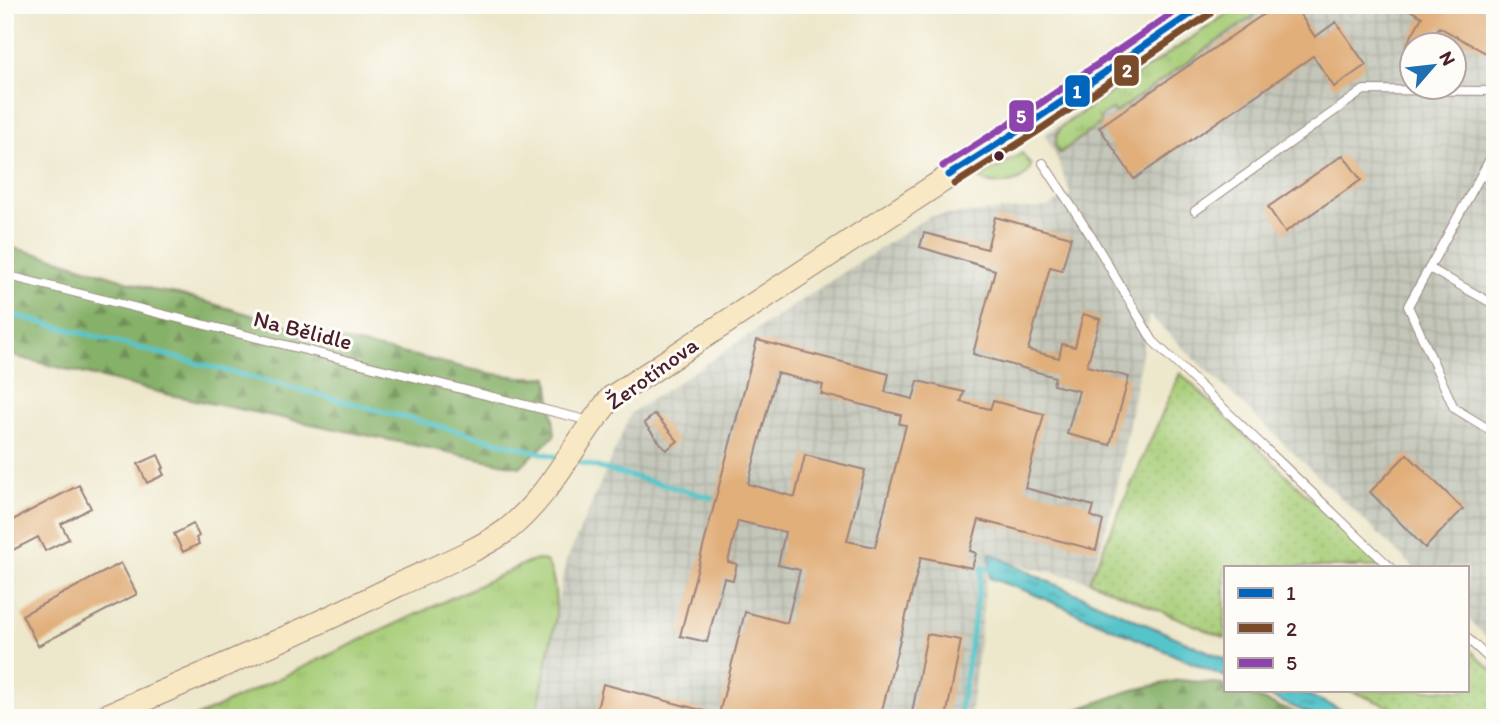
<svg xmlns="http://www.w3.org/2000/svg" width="1500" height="723" viewBox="0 0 1500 723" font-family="Itim,sans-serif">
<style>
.industrial{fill:url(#industrial-grid);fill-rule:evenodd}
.grass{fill:url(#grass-tufts);stroke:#797652;stroke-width:2}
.forest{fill:url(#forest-firs);stroke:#68684a;stroke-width:2}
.park{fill:url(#park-dots);stroke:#797652;stroke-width:2}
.water{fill:url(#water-ripples);stroke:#50727b;stroke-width:2}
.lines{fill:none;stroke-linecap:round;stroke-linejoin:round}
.stream{stroke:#57c5cb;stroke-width:5}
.building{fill:#e1af7a;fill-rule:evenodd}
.lane-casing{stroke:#9c837b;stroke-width:10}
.secondary-casing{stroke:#9c837b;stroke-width:25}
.lane{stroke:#fff;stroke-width:8}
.secondary{stroke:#f8e8c3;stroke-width:23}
.bus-1-casing{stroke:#fdfcf7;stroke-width:12}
.bus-2-casing{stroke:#fdfcf7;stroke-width:12}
.bus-3-casing{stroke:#fdfcf7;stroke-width:12}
.bus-1{stroke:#0065bd;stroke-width:7}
.bus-2{stroke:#7a4b2a;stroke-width:7}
.bus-3{stroke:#8e44ad;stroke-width:7}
.bus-dot{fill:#4a1f2b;stroke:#fdfcf7;stroke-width:2.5}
.labels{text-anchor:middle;stroke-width:6;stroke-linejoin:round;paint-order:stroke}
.street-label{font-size:23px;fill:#4a1f2b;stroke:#fdfcf7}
.line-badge{stroke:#fdfcf7;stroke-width:2.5}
.badge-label{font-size:19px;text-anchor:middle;font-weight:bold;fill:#fff}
</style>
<defs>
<pattern id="industrial-grid" width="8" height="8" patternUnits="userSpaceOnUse" patternTransform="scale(1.75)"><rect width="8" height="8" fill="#c3c6b9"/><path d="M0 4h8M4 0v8" fill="none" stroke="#a9aa9f"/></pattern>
<pattern id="grass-tufts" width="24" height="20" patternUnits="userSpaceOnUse" patternTransform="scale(1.75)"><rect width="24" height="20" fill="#a8ce79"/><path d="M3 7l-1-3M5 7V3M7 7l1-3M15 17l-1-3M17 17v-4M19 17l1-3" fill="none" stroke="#92b069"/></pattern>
<pattern id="forest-firs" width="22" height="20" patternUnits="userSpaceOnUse" patternTransform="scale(1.75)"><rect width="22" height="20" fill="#86b169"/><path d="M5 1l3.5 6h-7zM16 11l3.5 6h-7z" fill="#708f57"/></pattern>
<pattern id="park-dots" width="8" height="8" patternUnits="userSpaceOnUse" patternTransform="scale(1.75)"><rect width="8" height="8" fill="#a8ce79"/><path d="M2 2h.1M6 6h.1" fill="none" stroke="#92b069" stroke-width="1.8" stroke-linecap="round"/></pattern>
<pattern id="water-ripples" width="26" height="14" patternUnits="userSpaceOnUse" patternTransform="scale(1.75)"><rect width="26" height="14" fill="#57c5cb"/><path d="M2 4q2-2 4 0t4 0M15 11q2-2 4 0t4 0" fill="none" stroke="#4a9fa5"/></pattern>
</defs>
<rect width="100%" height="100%" fill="#fdfcf7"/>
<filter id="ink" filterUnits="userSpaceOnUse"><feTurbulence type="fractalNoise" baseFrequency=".0143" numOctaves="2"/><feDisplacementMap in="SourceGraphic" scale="14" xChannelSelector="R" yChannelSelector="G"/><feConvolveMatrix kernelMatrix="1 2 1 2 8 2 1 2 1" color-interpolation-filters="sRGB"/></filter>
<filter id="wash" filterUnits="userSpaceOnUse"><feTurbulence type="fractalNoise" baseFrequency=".00686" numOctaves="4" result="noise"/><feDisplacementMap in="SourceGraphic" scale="28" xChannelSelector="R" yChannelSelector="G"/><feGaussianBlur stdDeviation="1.57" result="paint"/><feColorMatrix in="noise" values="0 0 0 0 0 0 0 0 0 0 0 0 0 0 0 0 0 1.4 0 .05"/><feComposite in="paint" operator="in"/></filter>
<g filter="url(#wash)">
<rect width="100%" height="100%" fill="#ede7cb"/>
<path class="industrial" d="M1238 5H1495V645L1467 618V567H1413L1149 315 1115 499 1089 581 989 558 970 718H534L566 562 631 413 929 216 1047 207 1071 195 1057 158 1045 135ZM1412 46H1454V88H1412Z"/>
<path class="grass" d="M1240 5H1269L1115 113 1112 109 1099 118 1101 123 1060 153 1055 146 1057 135 1061 127Z
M1022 153 1031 165C1026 186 995 187 979 179Z
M538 560 546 561C556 576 556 600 556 617L536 718H194L524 564Z"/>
<path class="forest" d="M5 246 58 259 158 291 178 294C255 315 332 341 411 355 455 364 502 381 548 377L555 435 520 467 166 394 5 354Z
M1179 680 1221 684 1225 686V690H1236L1309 718H1054L1129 691Z"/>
<path class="park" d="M1180 373 1382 567H1225V638L1089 581Z
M1467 647 1495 673V718H1416L1349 690H1467Z"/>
<path class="water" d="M990 553 1038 577 1225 659V677L1029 592 990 578Z
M1255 690H1296L1360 718H1319Z"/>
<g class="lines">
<path class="stream" d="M5 313 561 458
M574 461 713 498
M959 718 982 568 995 570"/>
</g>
<g id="blocks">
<path class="building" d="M1277 5H1294L1315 37 1336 22 1366 65 1334 87 1313 56 1134 179 1099 127Z
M1401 5H1473L1495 17V58L1439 27 1428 46H1406L1422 17Z
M1343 155 1361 180 1285 232 1268 207Z
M995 217 1071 237 1062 270 1050 267 1028 350 1059 358 1062 344 1075 347 1083 314 1100 319 1087 366 1129 377 1110 445 1067 434 1079 391 1053 385 1055 377 973 354 995 270 920 247 924 233 987 249Z
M757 340 889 374 885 392 913 399 918 381 964 392 961 402 990 409 993 401 1044 414 1025 488 1094 506 1091 516 1103 521 1096 550 979 520 970 551 976 553 972 568 921 557 880 718H718L745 612 787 623 800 570 778 565 785 532 738 521 728 562 737 564 733 580 724 578 707 642 680 636ZM777 373 823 385 821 394 901 415 899 424 906 425 875 547 847 541 865 470 805 455 795 497 748 484Z
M655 414 678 441 666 450 644 423Z
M1407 454 1463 509 1425 548 1370 492Z
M158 455 164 468 161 469 164 475 147 483 138 464Z
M79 485 91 508 61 524 69 539 45 551 38 537 5 554V524Z
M193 524 199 536 196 538 199 544 183 552 174 534Z
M121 563 137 594 38 646 22 615Z
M927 634 961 640 946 718H911Z
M603 684 712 713 711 718H595Z"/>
</g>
</g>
<g filter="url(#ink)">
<use href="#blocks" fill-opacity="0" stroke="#9c837b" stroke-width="2"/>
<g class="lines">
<defs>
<path id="lane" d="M1495 150 1408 306 1454 408 1495 433
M1043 163 1091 236 1153 341 1390 567
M1481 175 1495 182
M1195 211 1364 90 1495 91
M1429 268 1495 305
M5 275 590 421
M1467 638 1495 664"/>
<path id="secondary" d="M101 718C201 676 300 633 398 585 430 570 479 550 507 530 552 494 575 440 612 397L1029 124 1204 5"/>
</defs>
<use href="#lane" class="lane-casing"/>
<use href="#secondary" class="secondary-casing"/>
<use href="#lane" class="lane"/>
<use href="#secondary" class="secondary"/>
<defs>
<path id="bus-1" d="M949 175 1029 124 1204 5"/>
<path id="bus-2" d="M955 184 1035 133 1210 14"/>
<path id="bus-3" d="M943 166 1023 115 1185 5"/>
</defs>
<use href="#bus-1" class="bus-1-casing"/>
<use href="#bus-2" class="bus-2-casing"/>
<use href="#bus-3" class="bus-3-casing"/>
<use href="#bus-1" class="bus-1"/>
<use href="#bus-2" class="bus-2"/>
<use href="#bus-3" class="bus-3"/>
</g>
</g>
<circle class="bus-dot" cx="999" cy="156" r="6"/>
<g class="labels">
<g class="street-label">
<text transform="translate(303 330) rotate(14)" y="8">Na Bělidle</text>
<text transform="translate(652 373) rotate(-36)" y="8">Žerotínova</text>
</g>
</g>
<g class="line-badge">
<rect x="1113" y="54" width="27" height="33" rx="7" fill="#7a4b2a"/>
<rect x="1064" y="74" width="27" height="34" rx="7" fill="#0065bd"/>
<rect x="1008" y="99" width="27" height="34" rx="7" fill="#8e44ad"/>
</g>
<g class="badge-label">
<text x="1127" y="77">2</text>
<text x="1077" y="98">1</text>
<text x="1021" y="123">5</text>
</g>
<rect width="1500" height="723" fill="none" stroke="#fdfcf7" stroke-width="28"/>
<rect x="1224" y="566" width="245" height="126" fill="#fdfcf7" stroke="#b5a4a5" stroke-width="2"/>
<rect x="1238" y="588" width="35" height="10" fill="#0065bd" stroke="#b5a4a5" stroke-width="2"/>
<text x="1286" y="600" font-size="21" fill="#4a1f2b">1</text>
<rect x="1238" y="623" width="35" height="10" fill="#7a4b2a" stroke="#b5a4a5" stroke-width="2"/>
<text x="1286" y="636" font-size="21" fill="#4a1f2b">2</text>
<rect x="1238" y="658" width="35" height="10" fill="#8e44ad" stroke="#b5a4a5" stroke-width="2"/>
<text x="1286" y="670" font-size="21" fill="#4a1f2b">5</text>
<g transform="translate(1433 66) rotate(62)"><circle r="33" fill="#fdfcf7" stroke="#b5a4a5" stroke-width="2"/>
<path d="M0-5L12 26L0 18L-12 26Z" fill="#1f6fb2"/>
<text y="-10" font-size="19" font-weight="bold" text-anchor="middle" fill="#4a1f2b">N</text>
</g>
</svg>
